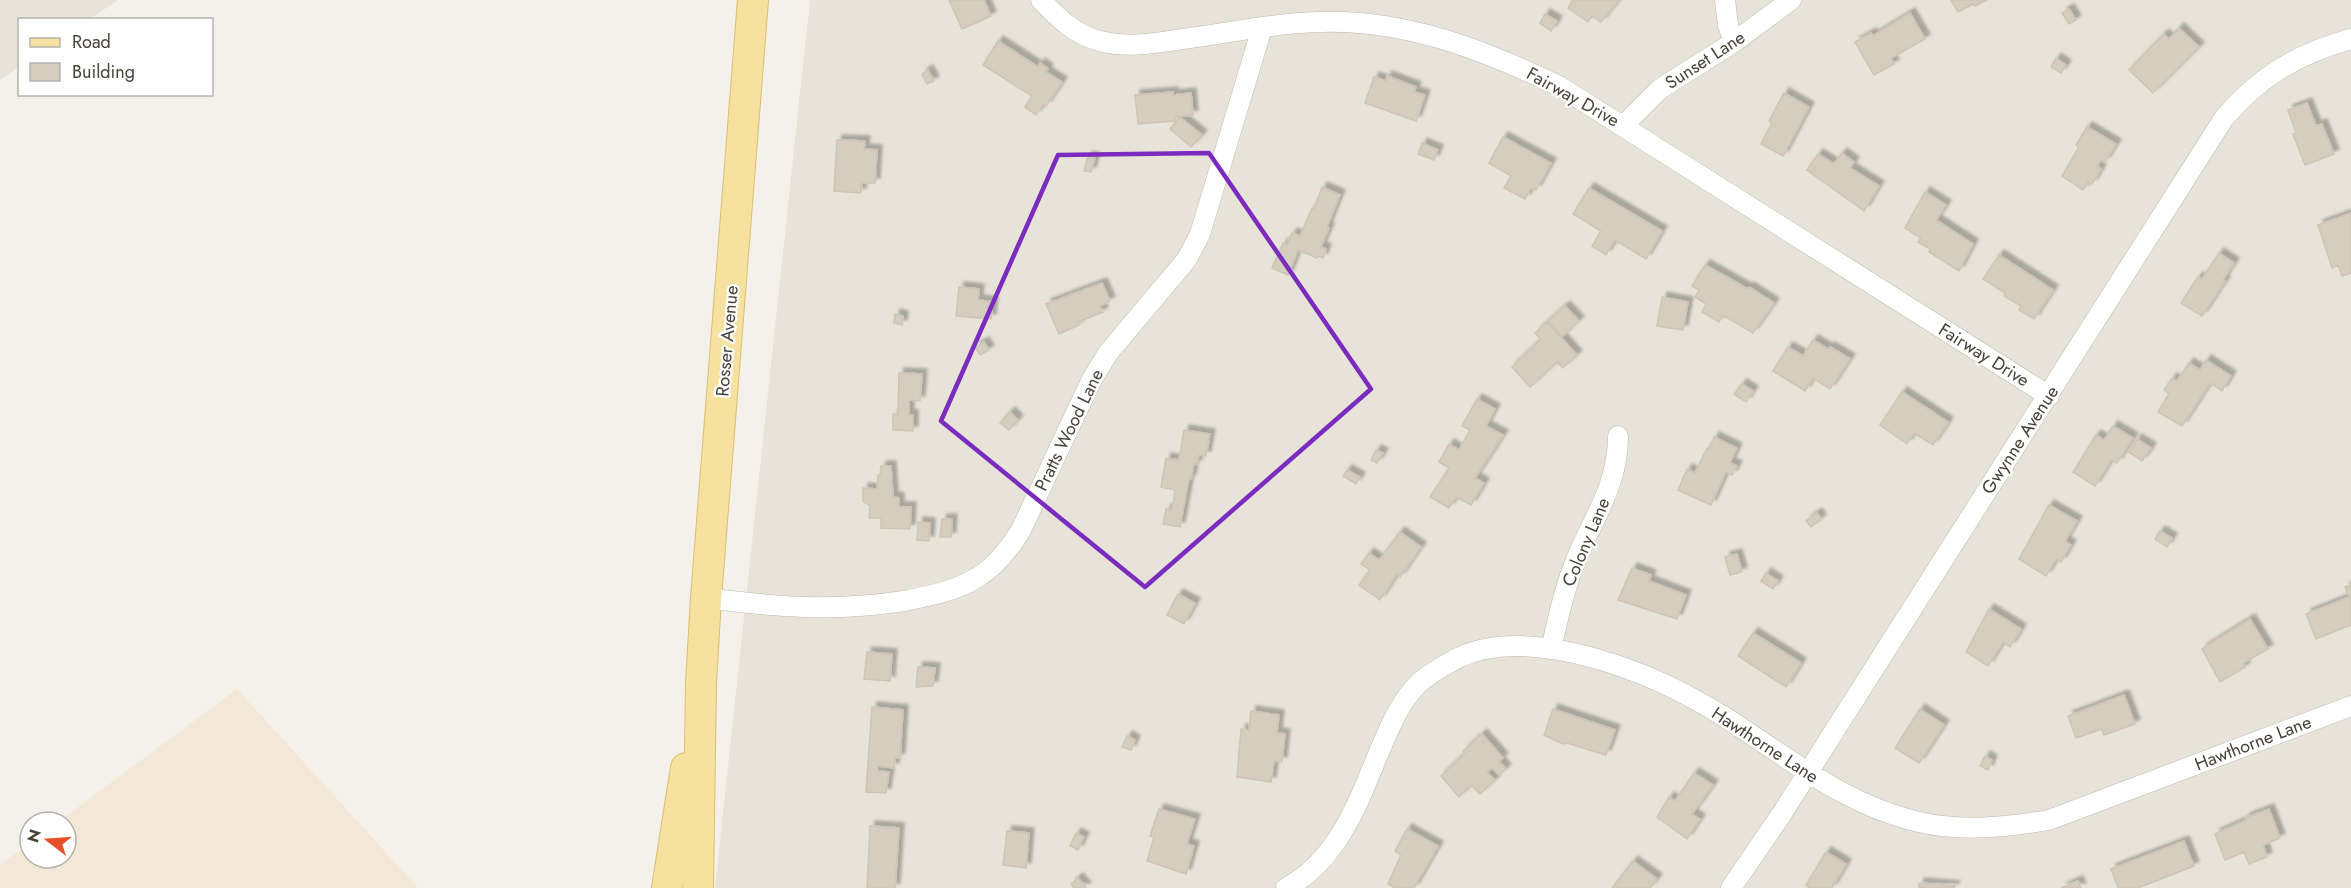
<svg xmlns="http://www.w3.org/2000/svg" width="2351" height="888" viewBox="0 0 2351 888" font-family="Jost,sans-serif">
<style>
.residential{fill:#e7e3d8}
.commercial{fill:#f3e8d7}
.building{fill:#d4cdc0;stroke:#cec5b4;stroke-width:1.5;filter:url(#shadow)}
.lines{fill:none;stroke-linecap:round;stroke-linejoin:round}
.street-casing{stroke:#beb9ad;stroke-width:21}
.primary-casing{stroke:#dabf71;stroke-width:32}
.street{stroke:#fff;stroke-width:20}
.primary{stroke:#f6e1a0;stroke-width:30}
.marked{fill:none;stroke:#7b2cbf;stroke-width:4.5;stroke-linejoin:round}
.labels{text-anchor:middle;stroke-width:4.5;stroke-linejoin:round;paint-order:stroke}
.street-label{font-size:18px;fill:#474238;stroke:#fff}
</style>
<defs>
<filter id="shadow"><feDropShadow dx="5" dy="-5" stdDeviation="1.5" flood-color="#0004"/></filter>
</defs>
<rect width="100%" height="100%" fill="#f3f1e9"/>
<path class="residential" d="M0 0H118L90 19 20 20 19 67 0 80Z
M810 0H2351V888H715Z"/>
<path class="commercial" d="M237 689 418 888H0V865L30 843V858H66V822H58Z"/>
<path class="building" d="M949 0H984L991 16 962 29Z
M1573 0H1619L1601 22 1592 16 1588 22 1568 8Z
M1951 0H1987L1975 6 1973 4 1958 12Z
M2069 9 2076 20 2069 24 2062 13Z
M1910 13 1925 39 1891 58 1894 64 1874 75 1855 42 1871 33 1873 36Z
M1545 14 1557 21 1551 31 1540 23Z
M2179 28 2199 47 2153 93 2129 70 2164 34 2169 39Z
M998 41 1038 67 1040 63 1048 69 1046 72 1062 82 1046 106 1043 104 1036 115 1025 107 1032 96 983 65Z
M2056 58 2066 65 2061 73 2051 67Z
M928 70 934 81 927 84 922 74Z
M1387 76 1416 87 1414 92 1425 95 1416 121 1365 103 1374 77 1386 81Z
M1173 92V95L1191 93 1193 115 1175 117V121L1138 124 1135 95Z
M1784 93 1809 107 1783 156 1761 144 1772 123 1769 121Z
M2307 103 2316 126 2322 124 2334 154 2305 165 2293 134 2296 133 2288 110Z
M1180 117 1202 135 1191 147 1170 129Z
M2087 127 2116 144 2105 162 2101 160 2097 166 2101 169 2092 184 2088 182 2083 190 2062 176 2079 147 2076 145Z
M1503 137 1551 163 1536 190 1531 188 1525 199 1504 188 1511 176 1489 163Z
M837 140 865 141 864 149 877 150 875 183H862L861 193 834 191Z
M1422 143 1438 150 1434 160 1418 154Z
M1842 153 1854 162 1850 168 1879 186 1864 211 1807 170 1818 154 1834 164Z
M1088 156 1095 158 1091 172 1084 171Z
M1322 187 1340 195 1327 227 1329 228 1321 247 1326 249 1323 258 1318 256 1317 258 1298 250 1288 275 1272 268 1283 243 1287 245 1292 233 1300 236 1312 208 1314 209Z
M1589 188 1662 231 1646 259 1615 240 1606 255 1592 246 1601 231 1573 214Z
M1925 192 1946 205 1936 220 1973 244 1959 271 1929 252 1930 249 1918 242 1921 238 1905 228Z
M2351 213V273L2342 276 2338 265 2332 268 2318 225Z
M2219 253 2234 263 2223 280 2225 281 2202 316 2181 303 2198 277 2202 279Z
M1999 255 2053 290 2034 319 2019 310 2021 306 2004 296 2005 293 1983 279Z
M1705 265 1748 289 1749 287 1774 303 1753 333 1723 315 1719 322 1702 312 1706 304 1695 297 1699 290 1692 286Z
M1102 283 1110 301 1100 306 1103 312 1078 322 1079 325 1059 334 1046 304Z
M959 287 979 289 978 300 993 302 991 319 956 316Z
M1662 297 1688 302 1683 330 1657 326Z
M1565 306 1579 321 1562 337 1548 321Z
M895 314 903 316 902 325 894 323Z
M1547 322 1577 355 1563 368 1557 362 1530 387 1512 367 1541 339 1535 333Z
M1813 340 1828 349 1830 347 1850 359 1830 389 1813 378 1805 391 1773 371 1788 347 1803 356Z
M984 342 989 350 980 355 975 347Z
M2206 360 2231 376 2222 391 2210 383 2182 426 2158 412 2169 394 2164 390 2172 378 2177 381 2189 363 2200 370Z
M899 373 922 374 920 401 909 400V415H913V431L893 430V414L898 415Z
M1742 384 1753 391 1746 402 1734 394Z
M1902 392 1948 422 1933 445 1914 433 1907 444 1880 425Z
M1477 399 1495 409 1486 426 1503 435 1475 478 1484 483 1471 505 1456 497 1449 508 1430 497 1449 468 1439 462 1449 444 1459 450 1470 430 1462 426Z
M1010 412 1018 420 1009 430 1000 423Z
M2113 426 2133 438 2117 463 2111 460 2095 486 2073 472 2096 435 2104 440Z
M1184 430 1210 434 1206 456 1199 455 1197 464 1194 463 1191 479 1189 478 1180 527 1163 524 1166 509 1172 510 1175 490 1161 487 1166 458 1179 460Z
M1714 437 1737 448 1730 463 1737 466 1732 475 1726 472 1711 505 1678 490 1687 469 1695 473 1707 448 1709 449Z
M2137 439 2151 448 2142 461 2129 452Z
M1376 450 1383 453 1377 463 1371 460Z
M881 466H891L893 497 899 498V507H911L910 529 881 528V518H869L870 506 863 501V488L877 489 878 475H880Z
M1347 470 1360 477 1356 484 1343 476Z
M2049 505 2077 521 2065 541 2071 545 2061 562 2056 559 2046 576 2019 559Z
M1817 513 1821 519 1811 527 1806 521Z
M942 519H952L951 537H940Z
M918 522 930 523 929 541 917 540Z
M2160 531 2172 538 2167 547 2155 539Z
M1400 532 1421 547 1400 577 1397 574 1380 600 1359 585 1370 570 1361 564 1369 553 1379 560Z
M1737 554 1742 572 1730 575 1725 557Z
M1632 568 1651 575 1649 581 1686 595 1677 619 1618 600Z
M1766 573 1778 581 1773 589 1761 581Z
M2351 585V625L2316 639 2306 614 2349 597 2345 587Z
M1178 594 1195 603 1184 624 1167 615Z
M1989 609 2021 629 2010 647 2003 642 1988 666 1966 652Z
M2250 619 2268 649 2243 663 2245 667 2220 682 2202 649Z
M1753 633 1801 663 1786 687 1738 656Z
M867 652 892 654 890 681 864 679Z
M918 667 935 668 933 686 916 687Z
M2124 695 2135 724 2104 735 2102 729 2076 738 2068 716Z
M872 707 903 710 900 758H895L894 768 878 766V771L889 772 886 793 866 792Z
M1553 709 1615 730 1606 755 1567 743 1563 744 1544 735Z
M1920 709 1944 725 1919 763 1895 748Z
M1251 711 1279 715 1277 733 1285 734 1282 762 1274 761 1271 782 1237 777 1241 729 1249 730Z
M1482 734 1503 758 1499 761 1506 769 1499 775 1492 768 1487 772 1495 780 1480 794 1471 785 1459 797 1441 776 1465 753 1463 751Z
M1127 736 1135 740 1131 750 1122 747Z
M1985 756 1992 760 1988 770 1980 766Z
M1694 773 1713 785 1692 814 1700 819 1687 839 1657 817 1669 797 1675 801Z
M1159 809 1195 819 1187 844 1194 846 1186 874 1147 861 1154 837 1150 836Z
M2269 809 2280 838 2263 845 2267 857 2249 864 2244 852 2225 860 2215 834 2246 820 2245 818Z
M870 826 899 828 895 888H867Z
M1407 829 1438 846 1414 888H1395L1388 884 1401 855 1395 851Z
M1007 831 1029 833 1026 868 1003 865Z
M1076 833 1084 837 1078 850 1070 846Z
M2184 841 2194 866 2138 888H2118L2111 869Z
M1826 852 1846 864 1832 888H1809L1806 885Z
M1633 861 1657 879 1650 888H1612Z
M1078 878 1086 887 1085 888H1074L1071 884Z
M2078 881 2081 888H2061Z
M1919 883 1955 886 1954 888H1919Z"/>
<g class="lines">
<defs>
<path id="street" d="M1041 0C1058 18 1075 35 1100 41 1130 49 1160 42 1190 38 1240 31 1292 20 1343 22 1421 25 1490 53 1559 86L2049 396
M1725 0 1728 25 1734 42
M1624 125 1660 89 1734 42 1791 0
M706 598C777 607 832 612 904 601 929 596 956 591 978 577 996 566 1010 548 1021 530L1091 381 1108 353 1187 259 1200 234 1262 28
M1551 649C1558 620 1563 592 1574 565 1592 519 1618 487 1618 436
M1286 888C1338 860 1358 803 1379 752 1389 729 1400 701 1419 683 1430 673 1445 665 1458 658 1489 643 1525 644 1559 650 1618 661 1672 684 1723 716 1786 756 1844 805 1919 822 1962 832 2007 827 2049 820L2351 706
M1731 888 1781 815 2224 118C2260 76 2297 54 2351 39"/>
<path id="primary" d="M667 888 686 768
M698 888 701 683 706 598 753 0"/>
</defs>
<use href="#street" class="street-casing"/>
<use href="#primary" class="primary-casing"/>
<use href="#street" class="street"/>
<use href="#primary" class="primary"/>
</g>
<path class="marked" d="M1209 153 1371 389 1145 587 941 421 1058 155Z"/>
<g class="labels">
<g class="street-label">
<text transform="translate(1705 60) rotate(-33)" y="6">Sunset Lane</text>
<text transform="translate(1573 97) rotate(29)" y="6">Fairway Drive</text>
<text transform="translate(727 341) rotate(-85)" y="6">Rosser Avenue</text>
<text transform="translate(1984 355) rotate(32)" y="6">Fairway Drive</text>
<text transform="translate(1069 430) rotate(-64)" y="6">Pratts Wood Lane</text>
<text transform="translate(2020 440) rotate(-57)" y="6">Gwynne Avenue</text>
<text transform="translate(1586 542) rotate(-67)" y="6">Colony Lane</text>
<text transform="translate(2253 743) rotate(-21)" y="6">Hawthorne Lane</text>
<text transform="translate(1765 745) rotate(33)" y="6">Hawthorne Lane</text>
</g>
</g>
<rect x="18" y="18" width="195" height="78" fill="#ffffff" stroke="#b5b3af" stroke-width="1.5"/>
<rect x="30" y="38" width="30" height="9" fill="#f6e1a0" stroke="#b5b3af" stroke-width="1.5"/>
<text x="72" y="48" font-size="18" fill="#474238">Road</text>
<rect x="30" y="63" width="30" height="18" fill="#d4cdc0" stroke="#b5b3af" stroke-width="1.5"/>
<text x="72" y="78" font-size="18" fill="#474238">Building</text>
<g transform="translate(48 840) rotate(287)"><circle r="28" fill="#ffffff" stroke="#b5b3af" stroke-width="1.5"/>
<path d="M0-4.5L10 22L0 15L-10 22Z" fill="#e8502c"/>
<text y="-9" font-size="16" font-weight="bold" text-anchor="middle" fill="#474238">N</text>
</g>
</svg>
